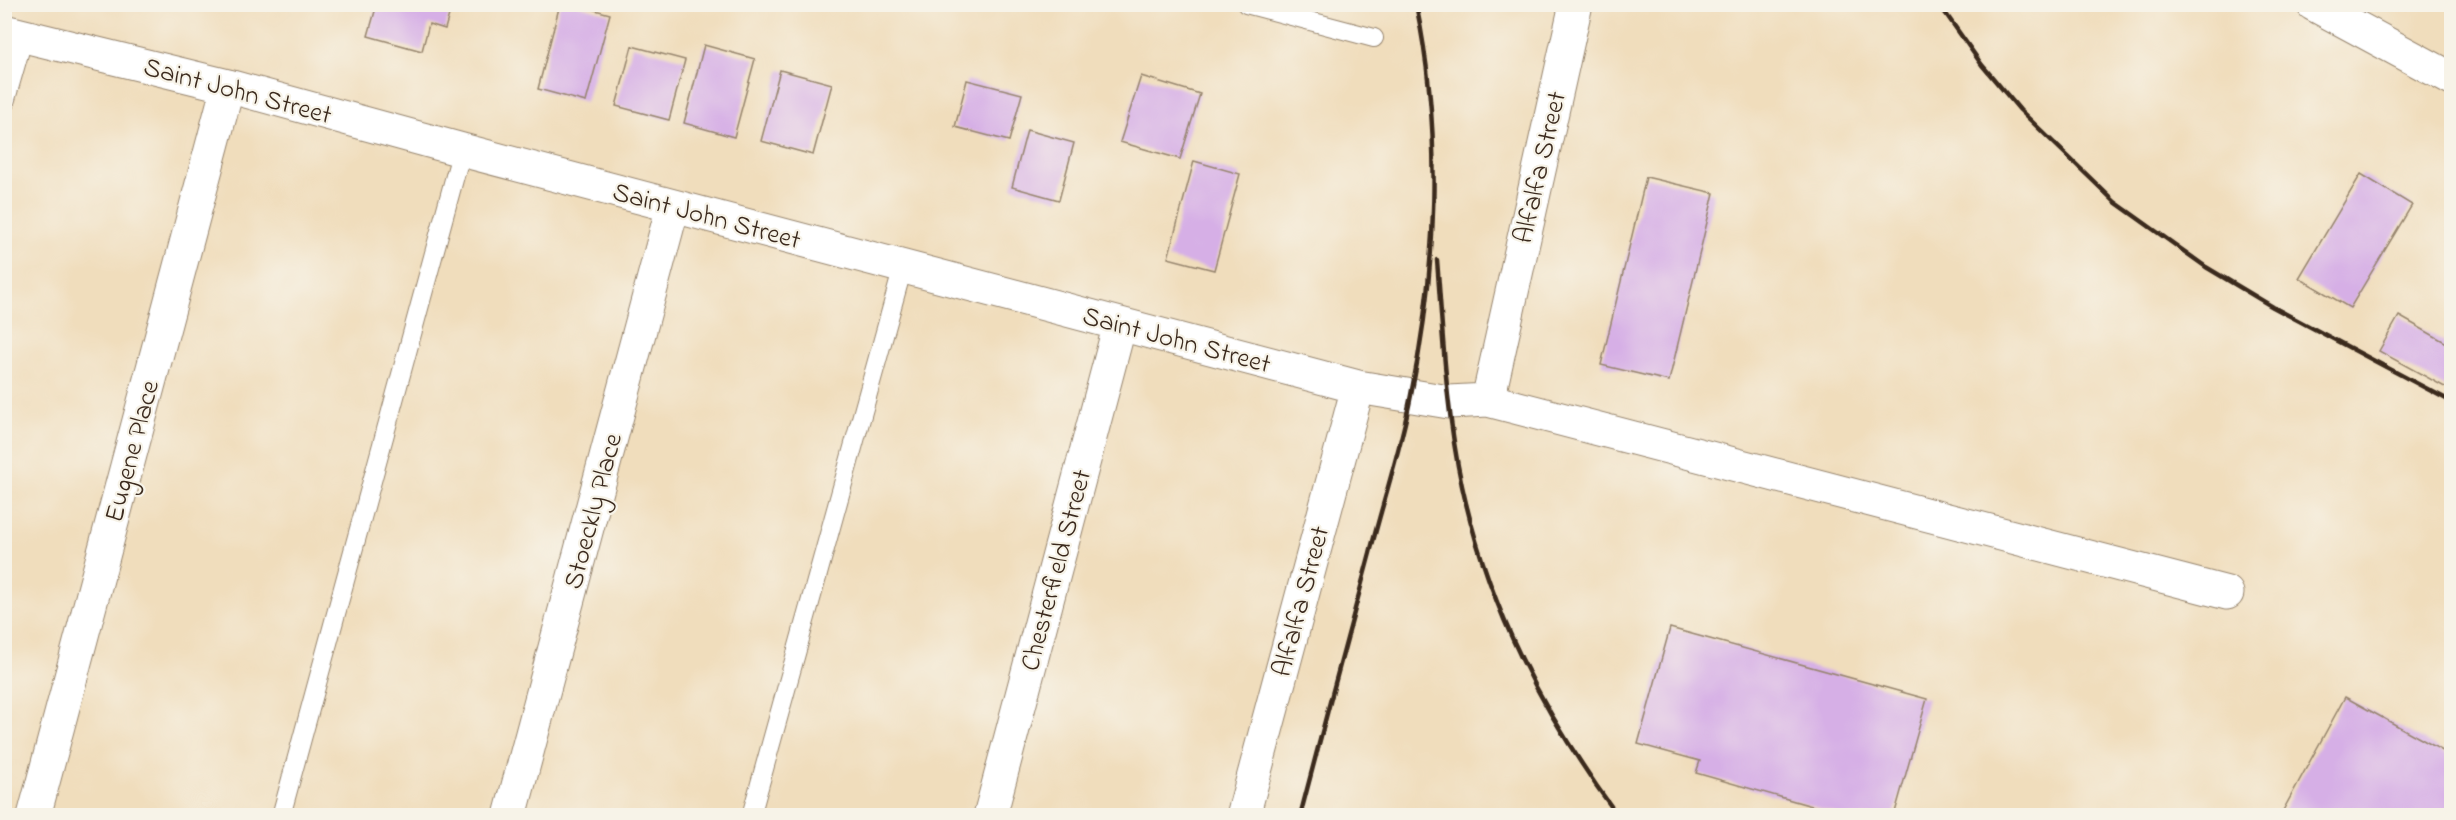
<svg xmlns="http://www.w3.org/2000/svg" width="2456" height="820" viewBox="0 0 2456 820" font-family="'Indie Flower',sans-serif">
<style>
.building{fill:#d6afe6}
.lines{fill:none;stroke-linecap:round;stroke-linejoin:round}
.service-casing{stroke:#96846d;stroke-width:20}
.minor-casing{stroke:#96846d;stroke-width:35}
.tertiary-casing{stroke:#96846d;stroke-width:35}
.service{stroke:#fff;stroke-width:18}
.minor{stroke:#fff;stroke-width:33}
.tertiary{stroke:#fff;stroke-width:33}
.rail{stroke:#3b2a1e;stroke-width:4.5}
.labels{text-anchor:middle;stroke-width:4.5;stroke-linejoin:round;paint-order:stroke}
.street-label{font-size:27px;fill:#3b2a1e;stroke:#f7f3e8}
</style>
<rect width="100%" height="100%" fill="#f7f3e8"/>
<filter id="ink" filterUnits="userSpaceOnUse"><feTurbulence type="fractalNoise" baseFrequency=".0167" numOctaves="2"/><feDisplacementMap in="SourceGraphic" scale="12" xChannelSelector="R" yChannelSelector="G"/><feConvolveMatrix kernelMatrix="1 2 1 2 8 2 1 2 1" color-interpolation-filters="sRGB"/></filter>
<filter id="wash" filterUnits="userSpaceOnUse"><feTurbulence type="fractalNoise" baseFrequency=".008" numOctaves="4" result="noise"/><feDisplacementMap in="SourceGraphic" scale="24" xChannelSelector="R" yChannelSelector="G"/><feGaussianBlur stdDeviation="1.35" result="paint"/><feColorMatrix in="noise" values="0 0 0 0 0 0 0 0 0 0 0 0 0 0 0 0 0 1.4 0 .05"/><feComposite in="paint" operator="in"/></filter>
<g filter="url(#wash)">
<rect width="100%" height="100%" fill="#f0ddbc"/>
<g id="blocks">
<path class="building" d="M377 4H452L445 29 429 24 422 51 368 36Z
M560 4H573L610 14 586 102 538 89Z
M704 45 755 59 734 137 684 123Z
M632 46 685 60 669 120 616 106Z
M780 70 832 84 813 155 761 141Z
M1141 76 1200 94 1180 159 1120 142Z
M967 80 1022 94 1009 141 955 127Z
M1027 130 1074 143 1059 200 1012 187Z
M1194 161 1240 174 1214 270 1168 258Z
M2361 174 2412 205 2350 308 2299 278Z
M1646 177 1714 193 1669 381 1601 365Z
M2399 316 2452 346V391L2379 351Z
M1670 628 1927 699 1894 816H1847L1696 773 1700 761 1638 744Z
M2345 697 2452 756V816H2280Z"/>
</g>
</g>
<g filter="url(#ink)">
<use href="#blocks" fill-opacity="0" stroke="#96846d" stroke-width="1.5"/>
<g class="lines">
<defs>
<path id="service" d="M1246 4 1374 38
M4 106 24 36
M281 816 462 150
M751 816 903 267"/>
<path id="minor" d="M4 31 228 86 462 150 1358 387 1449 402 1488 400 2227 593
M1488 400 1576 4
M34 816 228 86
M510 816 673 206
M990 816 1120 324
M1243 816 1358 387"/>
<path id="tertiary" d="M2313 4 2452 79"/>
</defs>
<use href="#service" class="service-casing"/>
<use href="#minor" class="minor-casing"/>
<use href="#tertiary" class="tertiary-casing"/>
<use href="#service" class="service"/>
<use href="#minor" class="minor"/>
<use href="#tertiary" class="tertiary"/>
<path class="rail" d="M1939 4 1982 65 2020 110 2115 202 2206 267 2273 307 2452 402
M1437 260C1443 335 1446 412 1462 486 1489 610 1543 714 1618 816
M1300 816C1323 728 1346 641 1370 553 1383 501 1401 448 1411 395 1437 268 1443 132 1416 4"/>
</g>
</g>
<g class="labels">
<g class="street-label">
<text transform="translate(238 90) rotate(15)" y="9">Saint John Street</text>
<text transform="translate(1539 167) rotate(-77)" y="9">Alfalfa Street</text>
<text transform="translate(707 215) rotate(15)" y="9">Saint John Street</text>
<text transform="translate(1177 339) rotate(15)" y="9">Saint John Street</text>
<text transform="translate(131 451) rotate(-75)" y="9">Eugene Place</text>
<text transform="translate(592 511) rotate(-75)" y="9">Stoeckly Place</text>
<text transform="translate(1055 570) rotate(-75)" y="9">Chesterfield Street</text>
<text transform="translate(1300 601) rotate(-75)" y="9">Alfalfa Street</text>
</g>
</g>
<rect width="2456" height="820" fill="none" stroke="#f7f3e8" stroke-width="24"/>
</svg>
